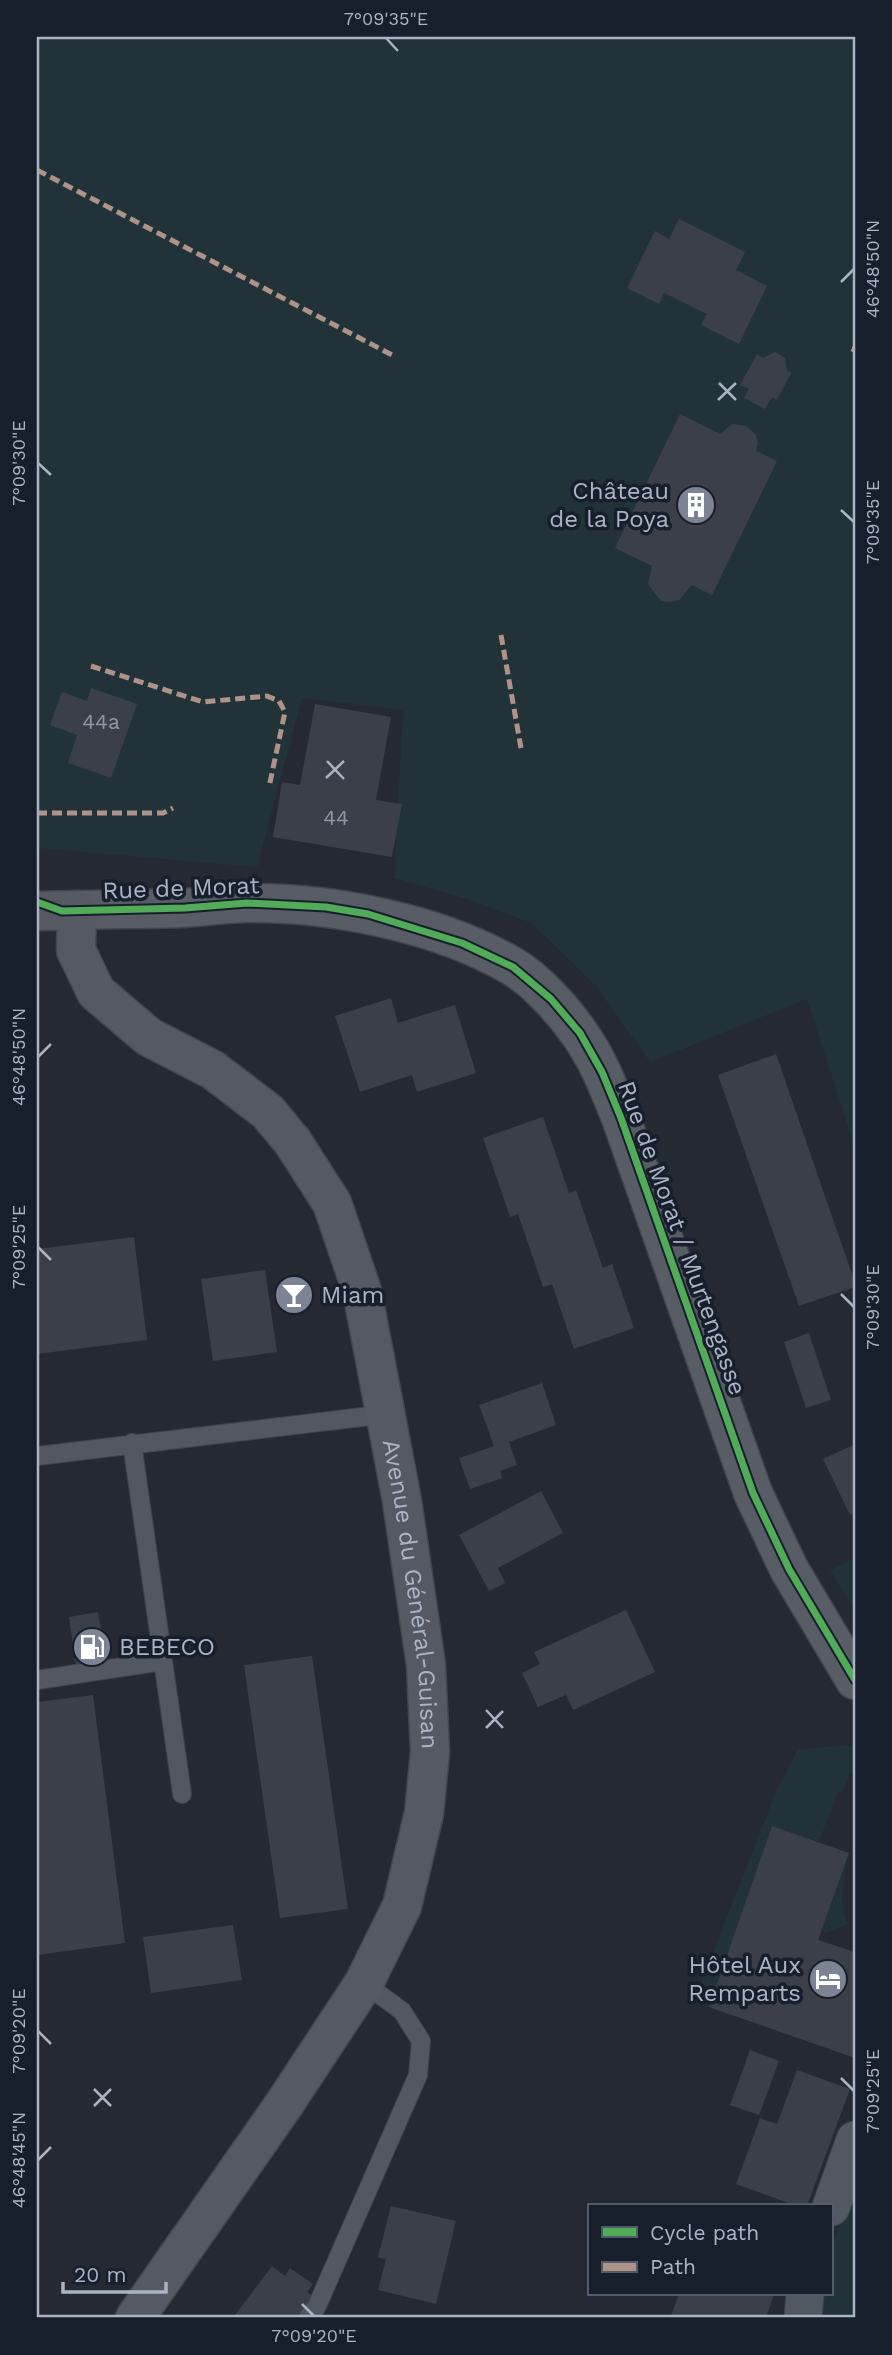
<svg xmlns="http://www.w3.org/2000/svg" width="892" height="2355" viewBox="0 0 892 2355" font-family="'Work Sans',sans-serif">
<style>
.green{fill:#213338}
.building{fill:#3b4048}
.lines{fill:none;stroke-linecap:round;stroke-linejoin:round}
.lane-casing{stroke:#40434b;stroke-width:20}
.street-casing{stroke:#40434b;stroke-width:39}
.secondary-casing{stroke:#40434b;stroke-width:41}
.primary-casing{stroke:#41464f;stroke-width:41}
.lane{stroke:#525860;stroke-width:18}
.street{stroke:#525860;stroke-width:37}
.secondary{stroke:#575c65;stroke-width:38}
.primary{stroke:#555a62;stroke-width:38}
.quiet{stroke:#af9288;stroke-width:5;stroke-dasharray:10 5;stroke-linecap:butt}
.cycleway-casing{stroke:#171f2c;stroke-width:11}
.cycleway{stroke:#51ab58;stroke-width:7}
.ticks{fill:none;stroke:#abb4c5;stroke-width:2.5}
.labels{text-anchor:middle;stroke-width:7;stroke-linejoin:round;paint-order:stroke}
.number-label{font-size:21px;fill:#8f97a6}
.poi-label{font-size:24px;fill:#abb4c5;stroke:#171f2c;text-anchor:end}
.street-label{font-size:24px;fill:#abb4c5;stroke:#171f2c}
.neatline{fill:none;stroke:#abb4c5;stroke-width:2.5}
.ticks-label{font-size:18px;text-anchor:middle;fill:#abb4c5}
</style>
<rect width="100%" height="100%" fill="#242932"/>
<path class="green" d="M37 37H855V1148L807 999 650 1062 595 985 531 923 470 900 394 878 403 710 302 698 257 867 37 848Z
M855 1558V1609L830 1570Z
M855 1745V1775L850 1773 842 1793 838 1792 819 1842 772 1827 709 2007 694 2001 776 1792 798 1749Z
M849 1853C844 1876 837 1901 848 1924L826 1933 822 1929Z
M855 2181V2318H818L816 2294H831V2249Z"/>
<path class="building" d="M679 219 745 252 736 270 767 286 739 344 701 325 707 314 664 293 659 304 627 288 655 231 669 239Z
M775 352 785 358 787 371 791 373 777 400 772 397 765 409 744 398 749 389 740 385 757 354 763 358Z
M680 414 720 434 732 424 746 426 756 435 758 443 756 451 777 461 712 595 692 585 679 600 670 602 661 601 648 584 652 566 615 548Z
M91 688 137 704 111 778 68 763 77 735 50 725 62 692 87 701Z
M315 704 391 717 376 800 402 804 392 857 273 837 282 782 300 785Z
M391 998 398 1023 455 1005 476 1073 417 1092 412 1075 360 1092 335 1016Z
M776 1054 855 1283V1287L799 1306 718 1075Z
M543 1117 569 1193 576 1190 603 1268 612 1264 634 1328 574 1349 552 1284 543 1287 518 1214 510 1217 483 1138Z
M134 1237 147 1340 37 1354V1249Z
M265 1270 277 1352 213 1361 201 1279Z
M809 1333 831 1400 806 1408 784 1342Z
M542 1383 556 1425 509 1442 517 1465 500 1471 502 1478 470 1489 459 1458 494 1446 479 1405Z
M855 1444V1513L850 1515 823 1459Z
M541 1491 563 1533 498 1568 505 1583 489 1591 459 1535Z
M626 1610 655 1672 573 1710 566 1695 538 1707 522 1673 540 1664 534 1652Z
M98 1612 106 1660 76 1665 69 1617Z
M312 1656 348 1909 280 1918 244 1665Z
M93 1695 125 1943 37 1955V1702Z
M772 1826 849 1853 818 1940 855 1952V2058L709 2007Z
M233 1925 242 1980 151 1993 143 1937Z
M750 2050 779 2061 759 2115 730 2105Z
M797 2070 850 2089 807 2206H797L736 2184 760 2118 777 2124Z
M391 2206 456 2221 436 2304 378 2290 386 2259 378 2257Z
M272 2266 285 2276 290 2268 313 2284 307 2292 316 2299 301 2318H240L235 2315Z
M679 2294H774L766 2318H670Z"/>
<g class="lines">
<defs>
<path id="lane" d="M132 1443 182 1794
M37 1456 387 1414
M37 1680 163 1661
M308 2318 317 2306 418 2075 421 2041 402 2011 364 1983"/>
<path id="street" d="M831 2207 855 2140
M803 2318 805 2294"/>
<path id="secondary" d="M77 910C113 909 148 909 183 908 204 907 225 903 247 903 331 902 438 923 512 966 536 980 563 1010 579 1033 598 1059 609 1089 621 1118L753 1493 789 1569 855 1680"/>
<g id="primary">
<path id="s1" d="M37 911 77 910 76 950 96 992 149 1037 213 1070 268 1112 292 1141 332 1203 362 1291 402 1501 426 1665 430 1752 424 1813 402 1906 364 1983 285 2103 135 2318"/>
</g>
</defs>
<use href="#lane" class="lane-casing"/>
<use href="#street" class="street-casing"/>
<use href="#secondary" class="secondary-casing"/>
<use href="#primary" class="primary-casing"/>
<use href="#lane" class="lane"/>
<use href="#street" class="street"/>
<use href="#secondary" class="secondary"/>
<use href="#primary" class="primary"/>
<path class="quiet" d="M37 170 396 357
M853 352 855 347
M501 635 521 748
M91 666 203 702 267 696 279 701 285 712 269 787
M37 813H163L173 808"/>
<defs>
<path id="cycleway" d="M37 902 62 911 185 908 247 903 326 907 368 914 462 943 513 967 551 999 580 1033 602 1072 621 1118 753 1493 789 1569 855 1680"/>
</defs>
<use href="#cycleway" class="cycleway-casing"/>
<use href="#cycleway" class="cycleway"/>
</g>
<path class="ticks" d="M386 38 398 51M841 282 854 269M719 383 736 400M718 400 736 383M38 463 51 475M841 510 854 522M327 761 344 779M326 778 344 761M38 1057 51 1044M38 1247 51 1260M841 1294 854 1307M486 1710 503 1728M486 1728 503 1711M38 2031 51 2044M841 2078 854 2091M94 2089 111 2106M94 2106 111 2089M38 2160 51 2147M302 2304 314 2316"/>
<defs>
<symbol id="building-disc" viewBox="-11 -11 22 22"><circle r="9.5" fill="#7c8392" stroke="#171f2c"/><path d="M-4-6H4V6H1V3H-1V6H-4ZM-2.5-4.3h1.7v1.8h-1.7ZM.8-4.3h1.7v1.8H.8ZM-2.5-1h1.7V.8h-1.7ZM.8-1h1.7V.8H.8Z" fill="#fff"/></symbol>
<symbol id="bar-disc" viewBox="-11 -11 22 22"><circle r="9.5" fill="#7c8392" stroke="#171f2c"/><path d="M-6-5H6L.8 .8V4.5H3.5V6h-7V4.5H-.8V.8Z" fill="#fff"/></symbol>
<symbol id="fuel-disc" viewBox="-11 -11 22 22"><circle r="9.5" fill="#7c8392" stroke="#171f2c"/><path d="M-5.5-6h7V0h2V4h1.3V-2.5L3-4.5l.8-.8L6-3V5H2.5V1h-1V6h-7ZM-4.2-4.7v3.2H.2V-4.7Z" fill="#fff"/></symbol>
<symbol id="hotel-disc" viewBox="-11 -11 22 22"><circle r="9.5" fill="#7c8392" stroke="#171f2c"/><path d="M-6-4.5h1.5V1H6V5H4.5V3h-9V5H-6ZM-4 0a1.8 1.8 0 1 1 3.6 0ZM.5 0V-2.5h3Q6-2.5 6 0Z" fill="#fff"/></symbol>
</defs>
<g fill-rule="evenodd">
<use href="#building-disc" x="674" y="483" width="44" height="44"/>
<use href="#bar-disc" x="272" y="1273" width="44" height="44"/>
<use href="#fuel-disc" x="70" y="1625" width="44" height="44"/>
<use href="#hotel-disc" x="806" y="1957" width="44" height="44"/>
</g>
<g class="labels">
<g class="number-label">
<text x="101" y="729">44a</text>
<text x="336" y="825">44</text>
</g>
<g class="poi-label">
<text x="669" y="499">Château<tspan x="669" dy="28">de la Poya</tspan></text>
<text x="321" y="1303" text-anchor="start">Miam</text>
<text x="119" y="1655" text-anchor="start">BEBECO</text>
<text x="801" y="1973">Hôtel Aux<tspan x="801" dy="28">Remparts</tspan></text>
</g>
<g class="street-label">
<text transform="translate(181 888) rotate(-2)" y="8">Rue de Morat</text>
<text transform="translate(682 1238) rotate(70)" y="8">Rue de Morat / Murtengasse</text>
<text dy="8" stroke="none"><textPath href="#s1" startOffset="849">Avenue du Général-Guisan</textPath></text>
</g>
</g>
<rect width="892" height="2355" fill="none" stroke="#171f2c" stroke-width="77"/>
<rect x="588" y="2204" width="245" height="91" fill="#171f2c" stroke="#525b69" stroke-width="2"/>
<rect x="602" y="2227" width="35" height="10" fill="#51ab58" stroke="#525b69" stroke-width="2"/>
<text x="650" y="2240" font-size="21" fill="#abb4c5">Cycle path</text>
<rect x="602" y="2262" width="35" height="10" fill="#af9288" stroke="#525b69" stroke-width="2"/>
<text x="650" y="2274" font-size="21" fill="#abb4c5">Path</text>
<path d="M63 2282v10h103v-10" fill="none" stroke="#abb4c5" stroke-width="3.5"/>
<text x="74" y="2282" font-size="21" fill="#abb4c5" stroke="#171f2c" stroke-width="5" paint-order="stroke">20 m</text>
<rect x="38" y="38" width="816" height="2278" class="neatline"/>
<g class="ticks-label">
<text x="386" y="25">7°09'35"E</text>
<text transform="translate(873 269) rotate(-90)" y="6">46°48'50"N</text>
<text transform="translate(19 463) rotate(-90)" y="6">7°09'30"E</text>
<text transform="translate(873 522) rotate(-90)" y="6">7°09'35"E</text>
<text transform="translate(19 1057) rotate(-90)" y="6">46°48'50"N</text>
<text transform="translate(19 1247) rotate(-90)" y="6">7°09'25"E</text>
<text transform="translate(873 1307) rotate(-90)" y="6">7°09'30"E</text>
<text transform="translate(19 2031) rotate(-90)" y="6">7°09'20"E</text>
<text transform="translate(873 2091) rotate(-90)" y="6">7°09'25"E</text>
<text transform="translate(19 2160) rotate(-90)" y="6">46°48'45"N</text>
<text x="314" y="2342">7°09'20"E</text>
</g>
</svg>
